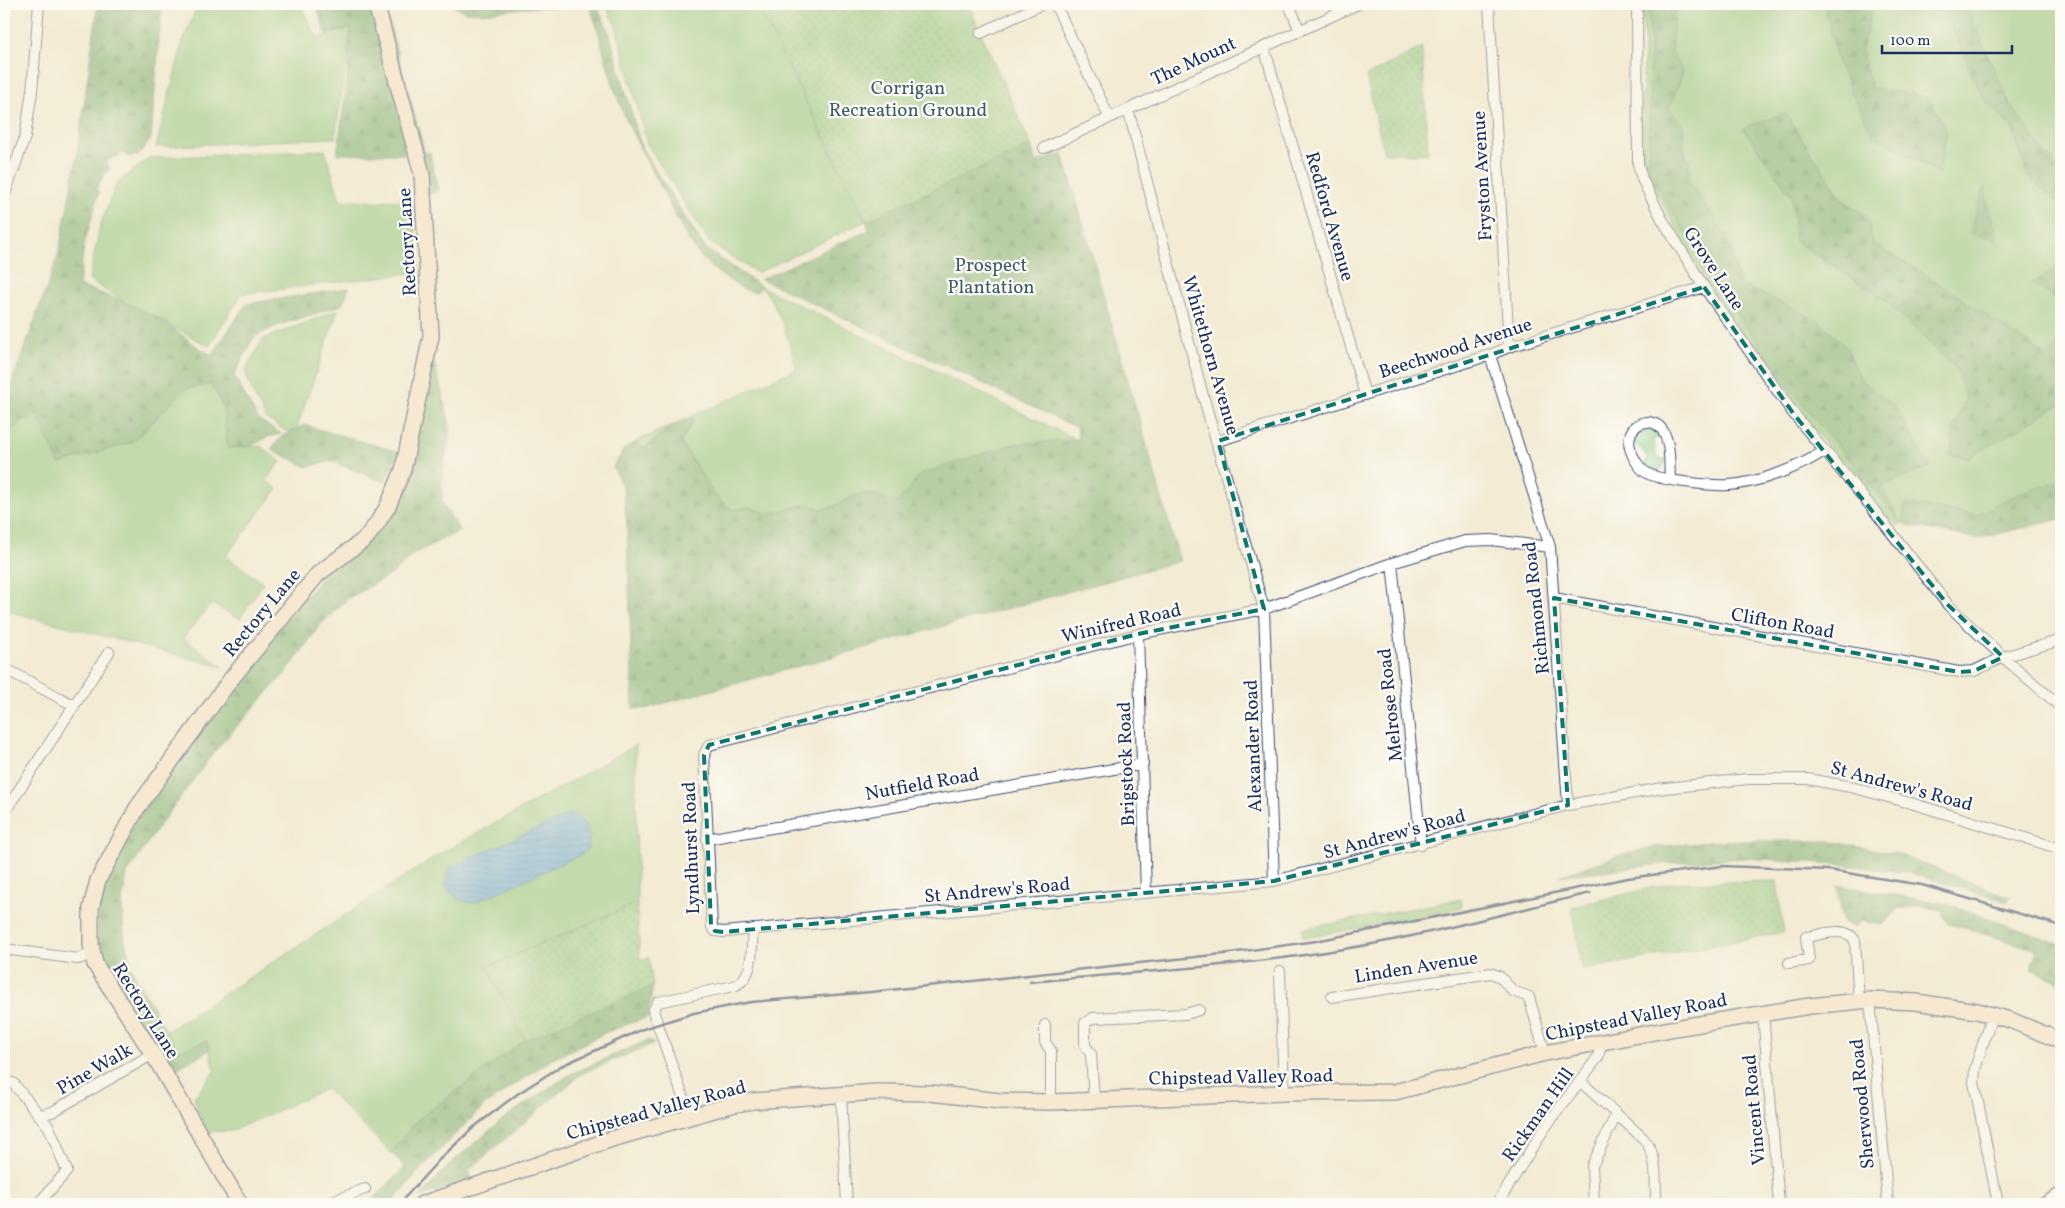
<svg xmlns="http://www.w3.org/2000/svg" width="2065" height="1208" viewBox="0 0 2065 1208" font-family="Vollkorn,serif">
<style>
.grass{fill:#8ac67b;stroke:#527a6c;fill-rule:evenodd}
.forest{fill:url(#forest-firs);stroke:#456d64}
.park{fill:url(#park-dots);stroke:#527a6c}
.water{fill:url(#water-rules);stroke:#416c9c}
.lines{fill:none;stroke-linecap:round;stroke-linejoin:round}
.minor-casing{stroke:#3b4b70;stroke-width:12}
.tertiary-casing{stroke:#3b4b70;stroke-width:15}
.secondary-casing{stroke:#3b4b70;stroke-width:18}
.minor{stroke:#fff;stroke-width:10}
.tertiary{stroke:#fff;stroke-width:12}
.secondary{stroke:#fce5d0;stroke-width:15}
.rail{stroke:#1b2f5e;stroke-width:2.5}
.marked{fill:none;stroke:#0f766e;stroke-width:4;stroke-dasharray:10 6;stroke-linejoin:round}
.labels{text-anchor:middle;stroke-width:4.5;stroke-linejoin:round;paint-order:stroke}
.street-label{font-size:19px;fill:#1b2f5e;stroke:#fdfcf7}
.park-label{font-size:19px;fill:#3c5c67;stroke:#fdfcf7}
</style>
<defs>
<pattern id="forest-firs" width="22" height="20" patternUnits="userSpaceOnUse" patternTransform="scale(1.25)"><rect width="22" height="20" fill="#6fab6b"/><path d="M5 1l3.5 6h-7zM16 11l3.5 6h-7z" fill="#5a8c5b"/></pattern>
<pattern id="park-dots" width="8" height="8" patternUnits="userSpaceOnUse" patternTransform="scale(1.25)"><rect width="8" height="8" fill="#8ac67b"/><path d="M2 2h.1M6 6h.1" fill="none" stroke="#70a168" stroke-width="1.8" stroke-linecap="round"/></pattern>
<pattern id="water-rules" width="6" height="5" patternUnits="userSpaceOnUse" patternTransform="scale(1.25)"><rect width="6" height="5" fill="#67a9db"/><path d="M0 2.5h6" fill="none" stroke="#548ab5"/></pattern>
</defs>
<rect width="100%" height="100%" fill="#fdfcf7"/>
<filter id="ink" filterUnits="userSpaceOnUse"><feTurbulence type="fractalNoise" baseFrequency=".02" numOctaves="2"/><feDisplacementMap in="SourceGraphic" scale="10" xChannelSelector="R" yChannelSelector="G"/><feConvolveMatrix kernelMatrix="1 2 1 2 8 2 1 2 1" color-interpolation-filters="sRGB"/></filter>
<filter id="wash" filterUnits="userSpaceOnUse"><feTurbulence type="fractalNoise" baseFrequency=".0096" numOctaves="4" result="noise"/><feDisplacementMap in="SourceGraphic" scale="20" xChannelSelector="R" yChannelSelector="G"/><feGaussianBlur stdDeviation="1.12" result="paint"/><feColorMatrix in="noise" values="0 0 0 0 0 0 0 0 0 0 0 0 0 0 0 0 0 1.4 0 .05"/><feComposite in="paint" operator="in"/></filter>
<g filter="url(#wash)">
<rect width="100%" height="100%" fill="#f3ebd4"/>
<path class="grass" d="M198 4H300L317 38 351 28 335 138 156 147 183 41Z
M605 4H757L866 221 757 273 709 242 647 144 616 26Z
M1642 4H2061V517L1974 538 1900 524 1897 526 1785 397 1708 284 1644 172 1642 149 1644 37Z
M325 150 340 200 414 201 419 272 242 294 209 346 116 297 89 280 100 226 116 184 149 158Z
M762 287 1078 440 1014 444 898 503 867 493 856 495 834 506 820 509 809 504 768 514 749 507 732 511 713 493 681 442 694 419 664 432 645 449 635 442 796 369C790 340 780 310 762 287Z
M338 310 294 436 266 419 252 392 245 370 263 339Z
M210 384C227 405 225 422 227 448L261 446 281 462 266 480 278 489 226 556 263 583 240 619 211 604 183 638 223 667 4 610V435L36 411 59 464 133 442 185 389Z
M1644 427 1657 430 1662 437 1653 439 1657 458 1666 459 1662 469H1647L1643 465 1648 458 1637 444 1632 445 1637 431Z
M636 745 637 903 487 967 525 1040 416 1121 391 1153 326 1089 232 1131 205 1132 194 1097 215 1071 207 1041 178 1051 165 1032 438 855ZM578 817 590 834 587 850 580 855 451 894 446 886Z
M1461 899 1462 907 1416 918 1303 938 1302 929Z"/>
<path class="forest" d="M98 4H162L151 139 138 156H127L123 152 119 157 111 158 107 162 110 170 106 172 96 189 99 192 84 245 79 286C108 295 134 305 161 320 179 331 193 346 212 355L246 304 349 288 342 305 276 326 254 337 234 375 258 419 281 434 268 437 251 446 227 448C225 424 226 403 210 384L185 389 133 442 59 464 36 412 4 435V404L58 256 76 161Z
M316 4H384L425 153 430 152 438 191 427 194 421 154H337L345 97 351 28 326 34Z
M449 4H580L572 7 525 8 482 13 466 12Z
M589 4H596L608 29 642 149 705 248 762 287 757 292C746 292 738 286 729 280 690 257 681 225 661 187 646 159 630 132 619 102 607 70 601 36 589 4Z
M1648 4H1676L1671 52 1683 72 1669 109 1683 125 1684 147 1690 165 1688 180 1727 237 1740 284 1818 320 1847 348 1861 380 1896 408 1930 467 1881 487 1900 521 1793 393 1718 286 1652 179 1649 168 1650 38Z
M1824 4H1866L1872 7 1862 51 1871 88 1928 97 1947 130 1939 173 1873 135 1838 64Z
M1926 4H1965L2010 104 2061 176V206L2028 177 2013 129 1983 98 1948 19Z
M1785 113 1843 200 1868 217 1872 243 1926 275 2047 356 2061 341V404L1968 458 1951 455 1953 430 1966 398 1956 369 1884 299 1795 241 1792 197 1743 128Z
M1031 145 1036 162 1063 154 1180 561 644 709H633L627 525 623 488 613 467 625 448 635 442 645 448 664 432 694 418 681 442 713 493 732 510 749 507 768 514 809 504 820 509 834 506 856 495 867 493 898 503 920 474 1014 444 1078 440 1077 428 761 279 869 230 866 221Z
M1984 186 1997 240 1970 233Z
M2061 266V302L2032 283Z
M432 353 451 430 441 479 443 504 460 531 415 553 392 574 349 598 321 624 288 670 214 752 159 826 127 874 122 901 124 935 131 968 178 1051 207 1041 210 1050 171 1072 102 962 97 940 100 889 140 812 238 676 328 570 389 517Z
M304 425 399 452 385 482 331 461 307 467 271 449 282 436Z
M2061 481V519L1976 539 1904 522 1905 504 1976 515 2026 490Z
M1719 841H1828L1898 854 2010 897 2007 902 1910 873 1837 864 1746 858 1672 863 1559 876 1613 857 1654 847Z
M1837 885 1948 904 2061 944V983L2031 969 2037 950 1947 923 1941 910 1920 906 1897 909 1883 925 1861 921 1855 928 1843 922Z
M653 986 648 1017 607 1032 551 1060 485 1105 417 1173 393 1202 374 1198 405 1167 391 1153 416 1121 525 1040Z
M648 1040 655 1043 581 1074 469 1170 472 1180 420 1197 450 1164 507 1116 572 1073Z"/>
<path class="park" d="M757 4H968L1031 145 866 221Z
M1422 47 1428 154 1384 153 1366 76Z
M1777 881 1784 932 1582 970 1572 907 1671 883Z
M637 903 640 959 649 958 653 986 525 1040 487 967Z"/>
<path class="water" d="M570 814C589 822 590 831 587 850L580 855 474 903 458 900 446 886 450 867Z"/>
</g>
<g filter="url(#ink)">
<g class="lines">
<defs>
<path id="minor" d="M1055 4 1109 117
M1289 4 1299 29
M1489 4 1509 347
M1637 4 1638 164 1642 179 1662 219 1704 287 1793 413 1873 509 1948 605 2003 657 2061 707
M981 33 1042 4
M1264 47 1365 395
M1128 109 1202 392 1264 609 1274 881
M1044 148 1358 4
M4 197 25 137 32 91 39 4
M1490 355 1550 547 1568 805
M1218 441 1490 355 1509 347 1704 287
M1670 480C1669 464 1671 445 1663 431 1652 412 1618 425 1633 456 1636 462 1641 470 1647 473 1660 481 1713 486 1729 485 1758 483 1802 467 1825 450
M1550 547 1491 540 1465 541 1392 563 1264 609 1138 634 709 745 704 755 712 927 715 931 724 932 1274 881 1568 805 1657 789 1747 779H1808L1851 787 1914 804 2061 849
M1392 563 1421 845
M1554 598 1959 672 1974 671 2003 657 2061 640
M1138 634 1146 893
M4 668 73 705
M4 813 109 652
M707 839 1143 764
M4 949 78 959 93 954
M1789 963 1809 960 1806 937C1821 935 1847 925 1855 941L1859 1001
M1280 971 1284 1093
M1332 997 1491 973 1500 977 1513 991 1529 997 1545 1053
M1870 1000 1888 1204
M1763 1014 1779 1204
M1992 1015 1975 1069 1974 1082 1998 1204
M1045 1025V1042L1051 1051V1102
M4 1082 13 1083 49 1127 67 1171 38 1204
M1581 1082 1643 1138C1659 1155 1655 1182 1656 1204
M841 1094 847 1204
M1094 1100 1091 1054 1085 1045V1023L1093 1018 1186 1014 1199 1010
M39 1115 52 1112 153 1054
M690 1117 653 1011 658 1002 734 986C755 978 751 948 753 929
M325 1204 365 1189
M1497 1204 1544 1129 1598 1057 1600 1049 1598 1043
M1594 1204 1592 1166 1616 1115"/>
<path id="tertiary" d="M2044 1204 2061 1194"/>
<path id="secondary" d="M240 1204 153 1054 95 964 91 945V908L98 880 137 808 231 679 318 574 365 539 376 525 388 506 403 470 431 336 422 174 376 4
M422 1204 615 1138 731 1105 753 1101 877 1092 930 1093 1000 1101 1051 1102 1284 1093 1395 1092 1545 1053 1681 1027 1810 1006 1870 1000 1916 1002 1977 1011 2010 1020 2061 1041"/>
</defs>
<use href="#minor" class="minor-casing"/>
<use href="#tertiary" class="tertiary-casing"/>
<use href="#secondary" class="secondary-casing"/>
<use href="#minor" class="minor"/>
<use href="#tertiary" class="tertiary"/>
<use href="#secondary" class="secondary"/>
<path class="rail" d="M1030 982C1137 972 1245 966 1350 948 1431 934 1510 912 1590 893
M399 1204 440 1159 474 1127 516 1095 561 1066 643 1029 694 1013 751 1002 871 992 1223 954 1316 941 1628 878 1723 866 1828 870 1922 885 2061 926"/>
</g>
</g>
<path d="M0 0H2065V1208H0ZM1704 287 1793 413 1948 605 2003 657 1974 671 1959 672 1554 598 1568 805 1274 881 724 932 715 931 711 925 704 755 709 745 1138 634 1264 609 1218 441Z" fill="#f3ebd4" fill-opacity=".55" fill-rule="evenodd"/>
<path class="marked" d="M1704 287 1793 413 1948 605 2003 657 1974 671 1959 672 1554 598 1568 805 1274 881 724 932 715 931 711 925 704 755 709 745 1138 634 1264 609 1218 441Z"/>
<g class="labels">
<g class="street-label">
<text transform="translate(1193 60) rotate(-25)" y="7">The Mount</text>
<text transform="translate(1481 176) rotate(-93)" y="7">Fryston Avenue</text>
<text transform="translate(1331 216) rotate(74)" y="7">Redford Avenue</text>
<text transform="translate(406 242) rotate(-93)" y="7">Rectory Lane</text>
<text transform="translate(1715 268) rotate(57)" y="7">Grove Lane</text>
<text transform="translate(1455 347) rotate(-18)" y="7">Beechwood Avenue</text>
<text transform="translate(1212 355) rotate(74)" y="7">Whitethorn Avenue</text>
<text transform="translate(1535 608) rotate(-96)" y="7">Richmond Road</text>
<text transform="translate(261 612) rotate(-50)" y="7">Rectory Lane</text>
<text transform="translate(1121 622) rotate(-13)" y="7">Winifred Road</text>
<text transform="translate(1783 622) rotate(10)" y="7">Clifton Road</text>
<text transform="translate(1389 705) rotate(-96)" y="7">Melrose Road</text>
<text transform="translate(1252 746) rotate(-92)" y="7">Alexander Road</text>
<text transform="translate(1125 764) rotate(-92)" y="7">Brigstock Road</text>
<text transform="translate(922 783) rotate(-10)" y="7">Nutfield Road</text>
<text transform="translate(1902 785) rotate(15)" y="7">St Andrew's Road</text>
<text transform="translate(1394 833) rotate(-15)" y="7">St Andrew's Road</text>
<text transform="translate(690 848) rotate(-92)" y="7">Lyndhurst Road</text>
<text transform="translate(997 889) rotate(-5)" y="7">St Andrew's Road</text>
<text transform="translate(1416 966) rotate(-9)" y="7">Linden Avenue</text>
<text transform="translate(147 1010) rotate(58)" y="7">Rectory Lane</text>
<text transform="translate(1636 1016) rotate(-11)" y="7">Chipstead Valley Road</text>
<text transform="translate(94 1068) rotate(-30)" y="7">Pine Walk</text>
<text transform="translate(1241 1076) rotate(-1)" y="7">Chipstead Valley Road</text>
<text transform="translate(1861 1104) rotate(-95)" y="7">Sherwood Road</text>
<text transform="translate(656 1109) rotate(-15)" y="7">Chipstead Valley Road</text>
<text transform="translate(1753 1110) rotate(-95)" y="7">Vincent Road</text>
<text transform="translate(1537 1114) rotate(-55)" y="7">Rickman Hill</text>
</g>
<g class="park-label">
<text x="908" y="94">Corrigan<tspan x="908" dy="22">Recreation Ground</tspan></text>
<text x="991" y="271">Prospect<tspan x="991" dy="22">Plantation</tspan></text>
</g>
</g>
<rect width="2065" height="1208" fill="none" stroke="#fdfcf7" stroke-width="20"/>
<path d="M1882 45v8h130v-8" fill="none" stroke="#1b2f5e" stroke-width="2.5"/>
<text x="1890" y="45" font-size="15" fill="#1b2f5e" stroke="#fdfcf7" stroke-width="4" paint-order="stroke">100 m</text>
</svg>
